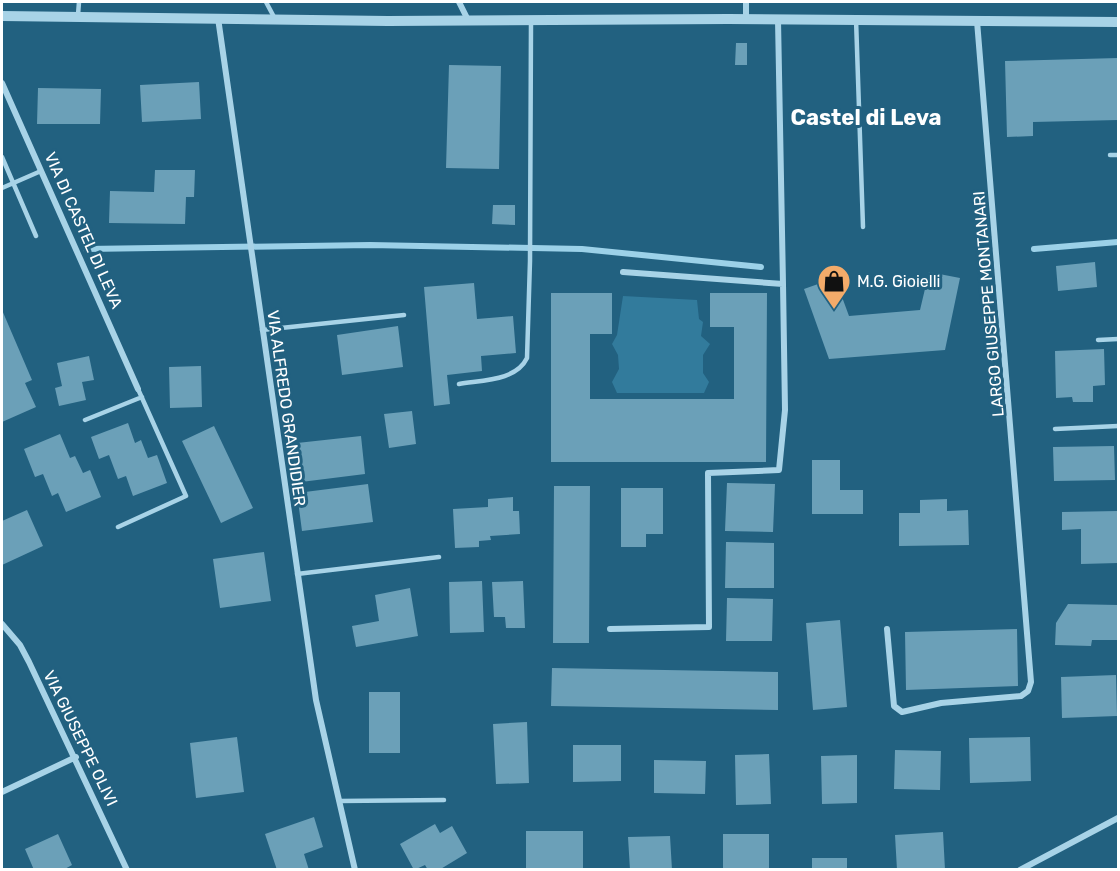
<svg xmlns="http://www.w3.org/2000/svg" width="1120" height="871" viewBox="0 0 1120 871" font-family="Rubik,sans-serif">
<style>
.green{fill:#327b9c}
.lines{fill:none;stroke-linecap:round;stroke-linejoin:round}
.stream{stroke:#9cd1e8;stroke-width:6}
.building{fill:#6ba0b8}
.service{stroke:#a8d3e7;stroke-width:4.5}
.minor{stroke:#a8d3e7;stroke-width:6}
.tertiary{stroke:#a8d3e7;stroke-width:10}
.labels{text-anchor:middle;stroke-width:6;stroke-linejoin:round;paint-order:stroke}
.street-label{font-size:16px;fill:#fff;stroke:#226180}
.poi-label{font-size:16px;fill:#fff;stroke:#226180;text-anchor:start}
.district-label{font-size:22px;font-weight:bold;fill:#fff;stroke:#226180}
</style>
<rect width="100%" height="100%" fill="#226180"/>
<path class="green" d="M623 296 697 300 699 319 703 322 701 336 710 344 703 355V373L709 382 704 393H617L612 382 619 369 618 355 612 344 617 335Z"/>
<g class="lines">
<path class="stream" d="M86 249 370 245 582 249 761 267
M1034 249 1118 242"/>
</g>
<path class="building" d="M736 43H747V65H735Z
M1118 58V120L1033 122V136L1007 137 1005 61Z
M449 65 501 66 499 169 446 168Z
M199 82 201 119 142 122 140 85Z
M38 88 101 89 100 124H37Z
M155 170H195L194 197H186L185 224 109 223 110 191 154 192Z
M493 205H515V225L492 224Z
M1095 262 1097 287 1058 291 1056 266Z
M929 272 960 278 945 350 829 359 804 289 835 278 849 316 920 310Z
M474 283 477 319 513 316 516 353 481 356 482 371 447 375 450 404 434 406 424 287Z
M551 293H612V334H590V399H734V327H710V293H767L766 462H551Z
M2 310 32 380 25 383 36 407 2 422Z
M398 326 403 367 342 375 337 335Z
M1104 349 1105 385 1093 386V402H1073L1072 397 1056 398 1055 351Z
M89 356 94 380 82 382 86 400 59 406 55 388 62 386 57 363Z
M201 366 202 407 170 408 169 367Z
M412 411 416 444 389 448 384 414Z
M128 423 135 443 141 440 148 458 157 455 167 483 133 496 126 476 118 479 109 455 99 459 91 437Z
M214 426 253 508 221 523 182 441Z
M60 434 70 458 75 456 83 473 90 470 101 497 66 512 58 493 52 496 43 474 35 477 24 449Z
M361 436 365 474 293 483 288 444Z
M1114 446 1115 480 1054 481 1053 447Z
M812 460H840V490H863V514H812Z
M727 483 775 484 773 532 725 531Z
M368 484 373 522 302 531 297 493Z
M554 486H590L589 643H553Z
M621 488H663V534H646V547H621Z
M513 497V511H519L520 534 490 536 491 540 479 541V547L455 548 453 509 488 507V499Z
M947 499V511L968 510 969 545 899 546V513H920V500Z
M27 510 43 546 2 565V521Z
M1118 511V563L1081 564V529L1062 530V512Z
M726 542 774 543V588H725Z
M264 552 271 601 220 608 213 559Z
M482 581 484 632 450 633 449 582Z
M523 581 525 628H506L505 617H494L492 582Z
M410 588 418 636 356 647 352 626 379 621 375 595Z
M727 598 773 599 772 641H726Z
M1068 604 1118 605V640H1092L1091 646 1055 645 1056 623Z
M840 620 847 707 813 710 806 623Z
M1017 629 1018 686 906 690 905 632Z
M552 668 778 672V710L551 706Z
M1116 675 1117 716 1062 718 1061 677Z
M369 692H400V753H369Z
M527 722 529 783 496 784 493 724Z
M237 737 244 792 196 798 190 743Z
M1030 737 1031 781 970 783 969 738Z
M573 745H621V781L573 782Z
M895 750 941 751 940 790 894 789Z
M769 754 771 804 736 805 735 755Z
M857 755V803L822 804 821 756Z
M654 760 706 761 705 794 654 793Z
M314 817 323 847 304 854 309 870H277L265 834Z
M435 824 440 833 452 826 467 853 439 870H428L425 865 414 870 400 844Z
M526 831H583V868H526Z
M943 832 945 870H897L895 835Z
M58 834 72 865 63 870H34L25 849Z
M723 834H769V870H723Z
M670 836 672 870H630L628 837Z
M812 858H847V870H812Z"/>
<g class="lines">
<path class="service" d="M266 2 274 17
M78 15 79 2
M856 19 863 227
M1110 155H1118
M2 157 36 236
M2 188 41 171
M262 330 404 315
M1098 340 1118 339
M459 384C482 380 516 381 527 358L530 261 531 20
M85 420 142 397
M1055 429 1118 426
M118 527 186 496 138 389
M297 574 439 557
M339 801 444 800"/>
<path class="minor" d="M459 2 468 20
M746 2V19
M218 18 316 700 355 870
M778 20 783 284
M2 83 138 389
M2 624 20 645 29 662 127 870
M610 629 709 627 708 473 779 470 785 410 783 284 623 272
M887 629 894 706 902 712 941 703 1021 696 1028 691 1031 682 977 21
M2 792 76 757
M1020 870 1118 818"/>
<path class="tertiary" d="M2 16 388 21 728 19 1118 22"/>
</g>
<defs>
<symbol id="shop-pin" viewBox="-11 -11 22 30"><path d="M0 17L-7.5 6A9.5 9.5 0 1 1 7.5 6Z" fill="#f3ab6a" stroke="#226180"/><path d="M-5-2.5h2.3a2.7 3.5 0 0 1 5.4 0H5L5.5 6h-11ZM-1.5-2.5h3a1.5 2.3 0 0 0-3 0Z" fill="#111"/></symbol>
</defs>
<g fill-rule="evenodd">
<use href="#shop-pin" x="815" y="262" width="38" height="52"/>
</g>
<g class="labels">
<g class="street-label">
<text transform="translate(84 230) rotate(66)" y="6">VIA DI CASTEL DI LEVA</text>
<text transform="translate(988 304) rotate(-95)" y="6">LARGO GIUSEPPE MONTANARI</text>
<text transform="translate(287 408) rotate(82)" y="6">VIA ALFREDO GRANDIDIER</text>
<text transform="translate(81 738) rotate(64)" y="6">VIA GIUSEPPE OLIVI</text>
</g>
<g class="poi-label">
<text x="857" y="287">M.G. Gioielli</text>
</g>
<g class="district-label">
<text x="866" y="125">Castel di Leva</text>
</g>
</g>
<rect width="1120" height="871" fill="none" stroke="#ffffff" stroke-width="6"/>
</svg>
